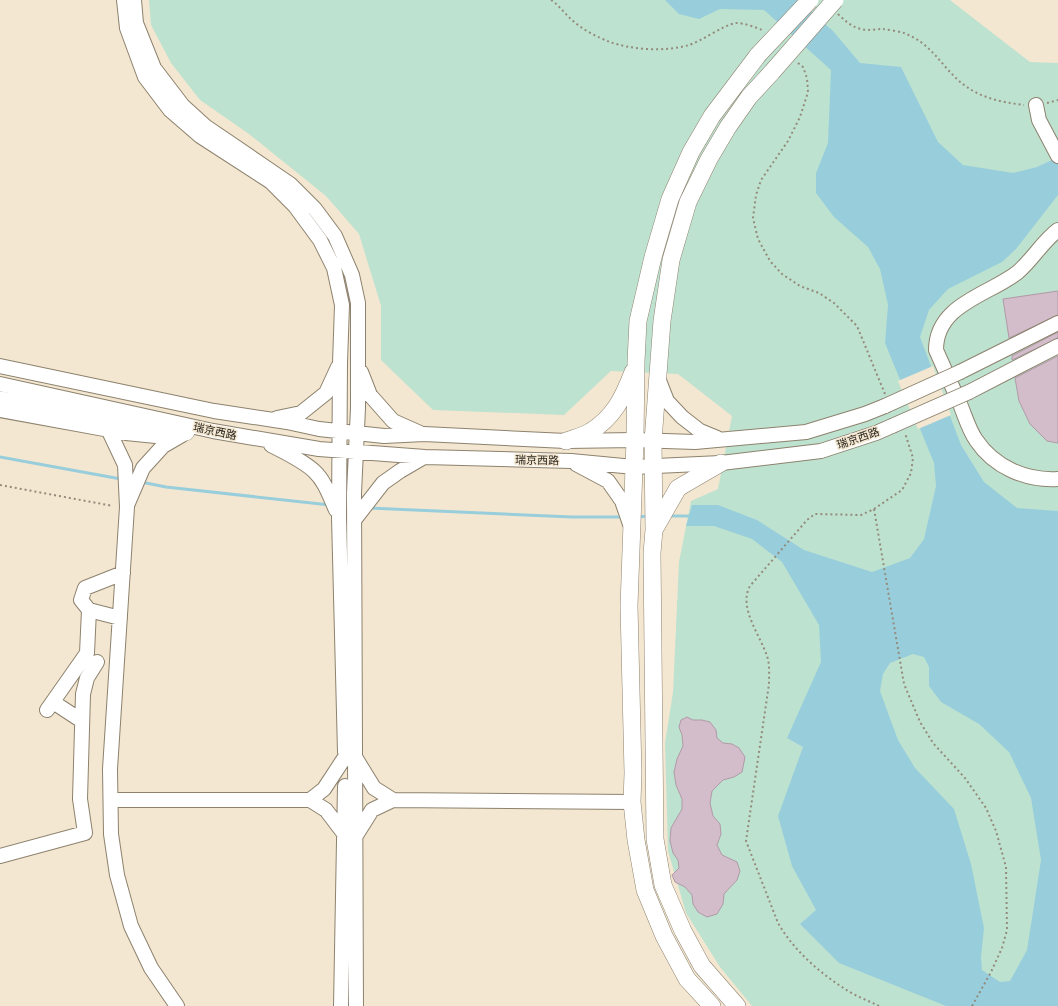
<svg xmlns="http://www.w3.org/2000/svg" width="1058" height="1006" viewBox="0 0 1058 1006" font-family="Jost,'Noto Sans SC',sans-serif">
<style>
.green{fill:#bee2d0}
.water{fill:#98cedb;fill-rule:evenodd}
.pier{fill:#f4e7d1}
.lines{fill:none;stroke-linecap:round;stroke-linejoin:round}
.stream{stroke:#98cedb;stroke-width:3}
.building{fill:#d4bdcb;stroke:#b09aa7}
.minor-casing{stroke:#8d826e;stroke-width:16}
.major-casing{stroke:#8d826e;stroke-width:18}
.path{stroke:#948b7c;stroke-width:2;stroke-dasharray:2 3;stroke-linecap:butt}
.minor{stroke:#fff;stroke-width:14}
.major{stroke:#fff;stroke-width:17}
.minor-bridge-casing{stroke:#8d826e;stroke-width:16;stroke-linecap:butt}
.major-bridge-casing{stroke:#8d826e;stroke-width:18;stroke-linecap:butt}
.minor-bridge{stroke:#fff;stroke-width:14}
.major-bridge{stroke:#fff;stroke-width:17}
.labels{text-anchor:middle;stroke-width:3;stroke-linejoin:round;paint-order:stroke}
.street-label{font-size:11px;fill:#29251d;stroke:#f4e7d1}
</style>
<rect width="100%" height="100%" fill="#f4e7d1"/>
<path class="green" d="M149 0H950L1030 62 1058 63V1006H752L720 967 686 913 668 851 665 743 673 692 679 562 691 501 718 489 732 416 678 374 611 371 564 415 433 410 381 360V306L359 234 326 196 249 134 200 100 171 63 151 25Z"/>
<path class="water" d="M665 0H798L833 31 860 63 901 67 938 142 963 165 1013 173 1037 167 1058 157V195L1016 249 1002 262 948 289 929 310 920 337 961 445 984 482 1017 508 1058 511V1006H946L839 963 800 924 816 910 792 866 778 816 803 747 787 738 821 662 819 625 782 562 752 539 714 526H686L692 505H718L757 520 804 550 872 572 910 558 924 539 936 486 934 463 885 343 888 305 880 269 868 247 834 217 816 193V173L828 143 831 70 764 10 720 9 699 19 679 14ZM913 654 924 657 929 667V686L941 702 979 724 1009 752 1031 798 1041 860 1027 950 1010 981 1000 982 982 970 981 957 984 928 971 864 954 809 915 768 898 740 880 691 883 674 890 663Z"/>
<path class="pier" d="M933 366 951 415 918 429 898 381Z"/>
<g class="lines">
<path class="stream" d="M0 457 121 479
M141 482 166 487 330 505
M369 508 572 517H623
M669 516H691
M637 517 649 516"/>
</g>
<path class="building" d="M1058 291V315L1009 338 1003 299Z
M1058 332V338L1012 360V356Z
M1058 356V443L1047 441 1030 424 1019 401 1015 378Z
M687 717 693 720H702L710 722 716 730 717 738 723 743 732 744 739 748 745 757 742 772 734 777 723 780 712 791 710 803 713 816 720 824 721 834 717 845 722 855 737 862 740 871 737 880 724 894 723 904 717 914 707 917 698 912 693 904 692 895 685 887 675 882 672 875 679 868 678 860 673 853 670 841 671 828 682 809V799L676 785 674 772 677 759 683 746 682 735 679 727 681 720Z"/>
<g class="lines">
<defs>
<path id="minor" d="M124 0 127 28 145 77 170 110 200 136 271 182 295 206 320 240 334 268 342 305 340 363 339 517 345 752
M134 0 136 23 154 68 183 106 205 126 290 184 315 209 335 236 352 275 358 303V408L354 493 356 1006
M1036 105 1039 120 1058 156
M1058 230C1043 241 1033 259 1018 272 989 295 936 304 936 350 944 368 952 386 960 404 965 416 969 430 976 440 994 467 1026 481 1058 479
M0 366 214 411 287 422 319 429 384 436 424 434 566 441 635 440 695 442 806 432 865 414 885 406
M361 372 370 395 393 421 420 433
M960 372 1058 323
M658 378 667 401 682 417 700 431 717 438
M0 384 213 431 319 449 425 457 571 461 634 467 721 463 821 451 876 433 892 426
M969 392 1058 346
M0 410 126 433 156 436 175 434
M277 418 301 413 326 393 338 367
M108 429 125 465 127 507 110 769 111 834 117 875 131 926 151 968 177 1006
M271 445C286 453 302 460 314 471 325 481 330 497 336 510
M576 464 608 481 622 501 630 524
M128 503 143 468 163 446 182 435
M355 519 383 483 400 471 424 457
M120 618 89 610 81 600 85 588 123 573
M53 702 82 721
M47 710 87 653 89 610
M355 757 374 788 393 800 372 810 355 837
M111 800H310
M393 800 632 802
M345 835 326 810 310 800 324 789 345 757
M0 856 85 833 80 799 83 694 87 678 97 662
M341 1006 345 786"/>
<path id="major" d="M0 400 186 432
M566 441C574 438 583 436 590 432 614 417 623 398 633 372
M654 530 678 488 721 463
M712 1006 687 979 664 936 645 890 636 840 632 802 633 773 629 606 635 440 636 362 638 321 653 257 670 199 691 152 712 116 758 55
M737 1006 702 966 683 931 663 885 655 839 652 553 654 530 653 441 662 321 671 260 688 202 709 159 728 127 749 97 772 72"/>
</defs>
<use href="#minor" class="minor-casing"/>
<use href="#major" class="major-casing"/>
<path class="path" d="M551 0C559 5 564 13 571 19 581 29 597 37 610 42 632 50 666 52 689 45 702 41 723 25 736 23 744 23 755 27 762 30
M838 14C845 21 852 27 861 29 868 31 876 29 883 29 889 30 898 31 904 33 930 43 938 61 957 79 976 97 999 102 1024 105
M798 63 803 67 807 78 808 92 800 117 788 141 761 180 756 195 753 218 758 239 770 261 782 274 800 286 819 293 834 303 857 326 885 394
M1047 103 1058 100
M0 485 113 506
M874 509 904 684 920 722 933 743 965 778 986 808 996 831 1006 867 1007 930 1002 948 991 972 972 1006
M879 1006C869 1001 858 997 848 991 821 974 794 951 778 923L746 841 769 684C769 675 770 664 767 656 760 635 738 607 750 586L807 520 815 514 861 515 874 509 902 490 911 473 913 458 905 433"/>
<use href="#minor" class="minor"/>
<use href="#major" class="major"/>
<defs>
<path id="minor-bridge" d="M885 406 960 372
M892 426 969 392"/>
<path id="major-bridge" d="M758 55 810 0
M772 72 835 0"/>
</defs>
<use href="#minor-bridge" class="minor-bridge-casing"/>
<use href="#major-bridge" class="major-bridge-casing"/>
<use href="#minor-bridge" class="minor-bridge"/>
<use href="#major-bridge" class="major-bridge"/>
</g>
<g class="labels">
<g class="street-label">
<text transform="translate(215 431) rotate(12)" y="4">瑞京西路</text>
<text transform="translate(858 438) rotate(-19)" y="4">瑞京西路</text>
<text transform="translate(537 460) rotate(1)" y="4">瑞京西路</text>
</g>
</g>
</svg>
